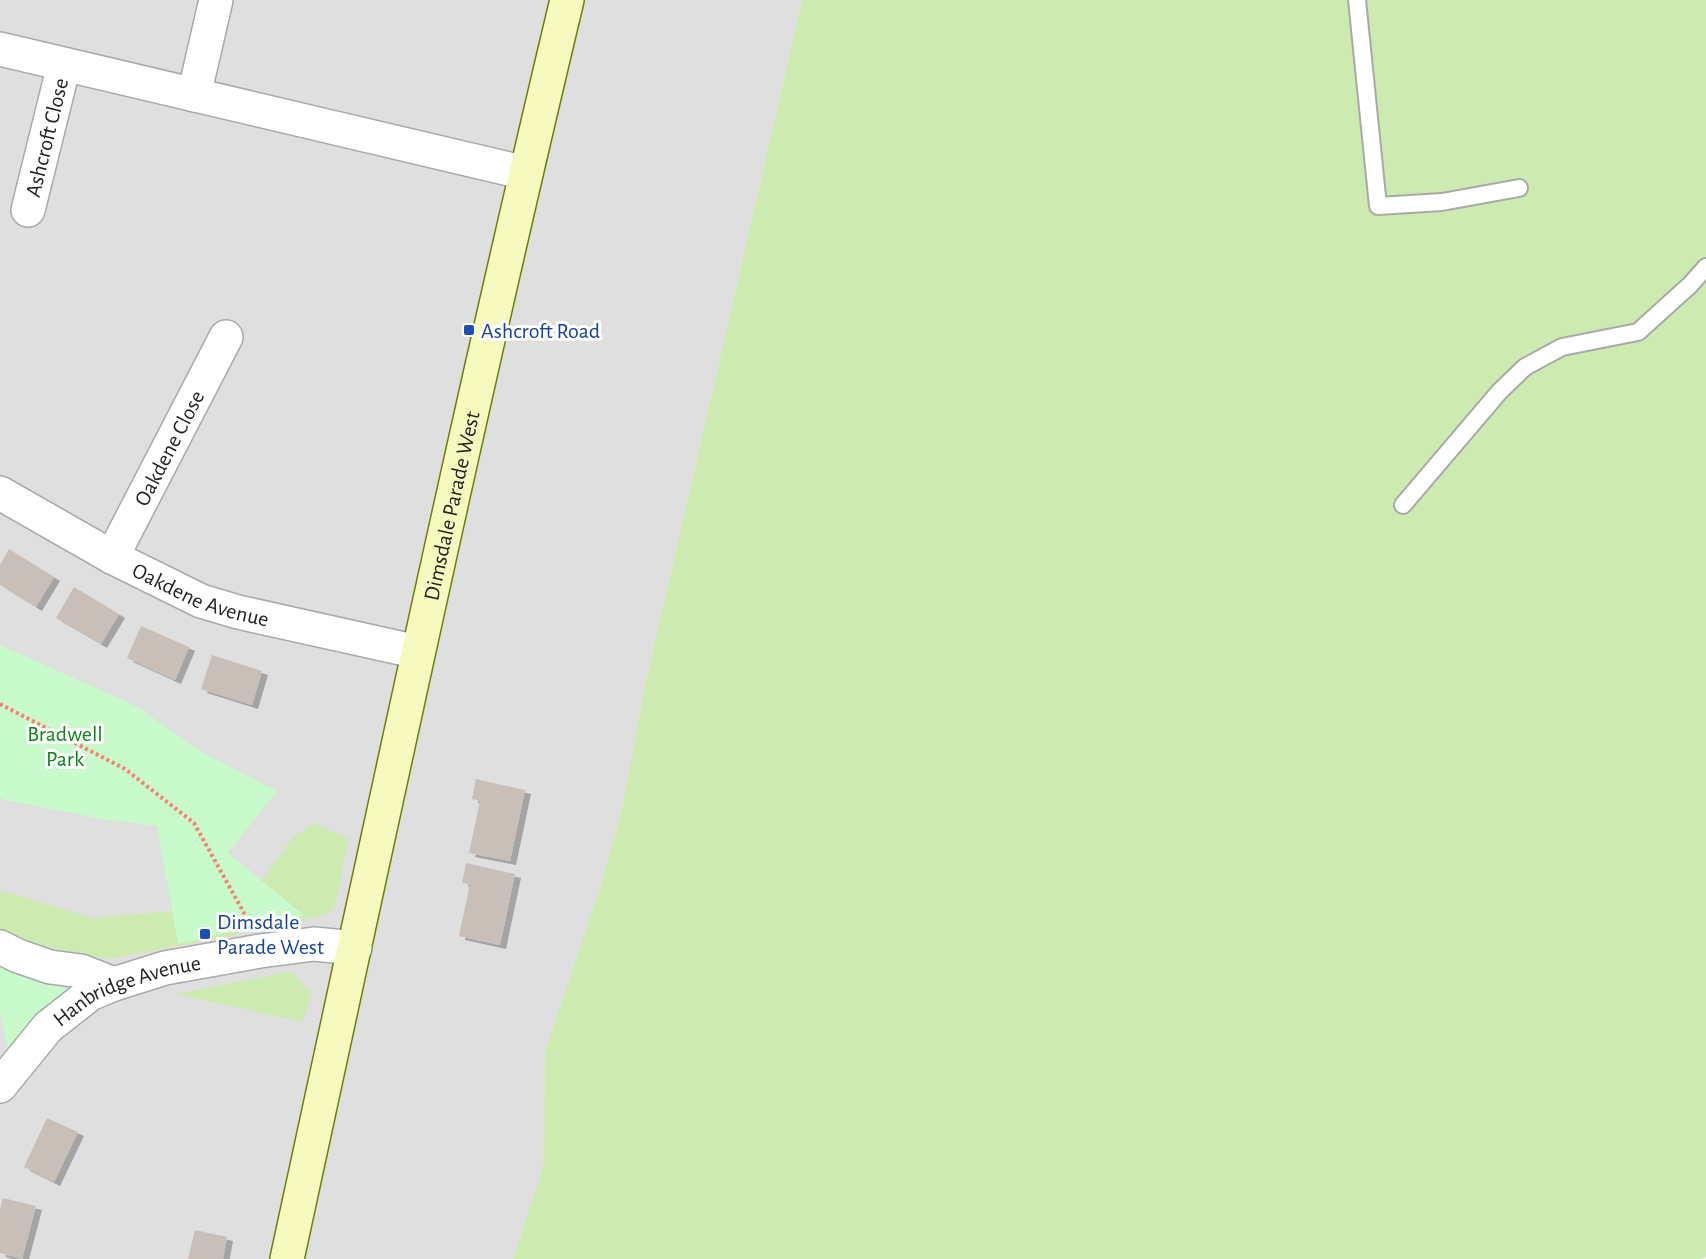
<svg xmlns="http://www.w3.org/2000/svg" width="1706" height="1259" viewBox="0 0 1706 1259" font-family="'Alegreya Sans',sans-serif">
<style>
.residential{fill:#e0dfdf}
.grass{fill:#cdebb0}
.park{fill:#c8facc}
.building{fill:#c7bfb8;filter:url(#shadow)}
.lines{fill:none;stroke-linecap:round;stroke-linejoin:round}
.lane-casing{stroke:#a9a9a9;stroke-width:20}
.street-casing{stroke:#a9a9a9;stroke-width:36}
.secondary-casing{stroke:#707d05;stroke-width:36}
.path{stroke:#fa8072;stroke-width:4;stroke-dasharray:3 3;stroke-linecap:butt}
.lane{stroke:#fff;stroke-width:16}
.street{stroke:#fff;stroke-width:33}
.secondary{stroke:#f7fabf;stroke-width:33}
.transit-dot{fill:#1a4fb4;stroke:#fff;stroke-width:2}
.labels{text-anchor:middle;stroke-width:6;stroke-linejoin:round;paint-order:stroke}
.street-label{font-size:22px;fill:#222;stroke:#fff}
.transit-label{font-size:22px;fill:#164399;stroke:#fff;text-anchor:start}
.park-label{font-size:22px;fill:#0c8416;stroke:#fff}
</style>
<defs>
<filter id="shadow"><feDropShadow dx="6" dy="4" stdDeviation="0" flood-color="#0004"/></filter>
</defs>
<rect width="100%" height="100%" fill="#f2efe9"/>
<path class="residential" d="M0 0H802L645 685 622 809 601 884 545 1051 543 1167 513 1259H0Z"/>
<path class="grass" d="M802 0H1706V1257L1699 1259H513L543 1167 545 1051 601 884 622 809 645 685Z
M0 645 136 706 201 752 277 791 228 853 261 881 293 837 315 823 349 839 334 910 321 916 234 935 110 959 70 952 36 944 0 929V890L93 918 172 911 157 826 102 819 5 800 0 798Z
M288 972 295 975 312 994 302 1022 175 994Z"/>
<path class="park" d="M0 645 136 706 201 752 277 791 228 853 304 915 178 944 157 826 102 819 5 800 0 798Z
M0 962 21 973 68 989 28 1025 8 1050 0 1011Z"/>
<path class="building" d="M9 549 54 577 36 607 0 585V565Z
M74 587 119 614 101 644 56 618Z
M141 626 189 647 175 680 127 658Z
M212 655 262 671 252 705 201 689Z
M476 779 525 790 510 861 469 853 480 801 472 799Z
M466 863 515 874 500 945 459 936 470 884 462 883Z
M47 1118 78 1132 54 1182 24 1167Z
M3 1198 36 1206 22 1259 0 1253V1210Z
M195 1230 227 1237 223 1259H188Z"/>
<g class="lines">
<defs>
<path id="lane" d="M1357 0 1378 206 1442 202 1519 188
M1403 505 1500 391 1525 367 1562 347 1638 332 1690 285 1706 267"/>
<g id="street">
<path d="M0 49 526 173"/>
<path d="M194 95 216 0"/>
<path id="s1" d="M28 210 64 65"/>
<path id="s2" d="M0 493 112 557 201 601 238 612 418 652"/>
<path id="s3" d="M112 557 226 337"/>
<path d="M0 947 18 956 50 967 81 971 114 984"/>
<path id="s4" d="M0 1086 48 1027 90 994 114 984 165 968 260 951 314 944 355 948"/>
</g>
<g id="secondary">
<path id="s5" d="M287 1259C378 839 467 418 567 0"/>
</g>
</defs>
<use href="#lane" class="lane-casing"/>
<use href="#street" class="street-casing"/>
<use href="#secondary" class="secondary-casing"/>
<path class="path" d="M0 704 125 769 194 823 249 922"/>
<use href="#lane" class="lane"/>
<use href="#street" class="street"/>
<use href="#secondary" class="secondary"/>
</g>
<g class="transit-dot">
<rect x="463" y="324" width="12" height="12" rx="3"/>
<rect x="199" y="928" width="12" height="12" rx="3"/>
</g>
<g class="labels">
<g class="street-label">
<text dy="8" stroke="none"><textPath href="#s1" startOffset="75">Ashcroft Close</textPath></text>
<text dy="8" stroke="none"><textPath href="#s3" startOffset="123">Oakdene Close</textPath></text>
<text dy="8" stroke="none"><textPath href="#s5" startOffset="771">Dimsdale Parade West</textPath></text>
<text dy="8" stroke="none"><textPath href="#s2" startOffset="226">Oakdene Avenue</textPath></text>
<text dy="8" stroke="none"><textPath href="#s4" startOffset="165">Hanbridge Avenue</textPath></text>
</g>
<g class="transit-label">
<text x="481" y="338">Ashcroft Road</text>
<text x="217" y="929">Dimsdale<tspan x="217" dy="25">Parade West</tspan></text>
</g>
<g class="park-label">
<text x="65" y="741">Bradwell<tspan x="65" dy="25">Park</tspan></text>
</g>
</g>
</svg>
